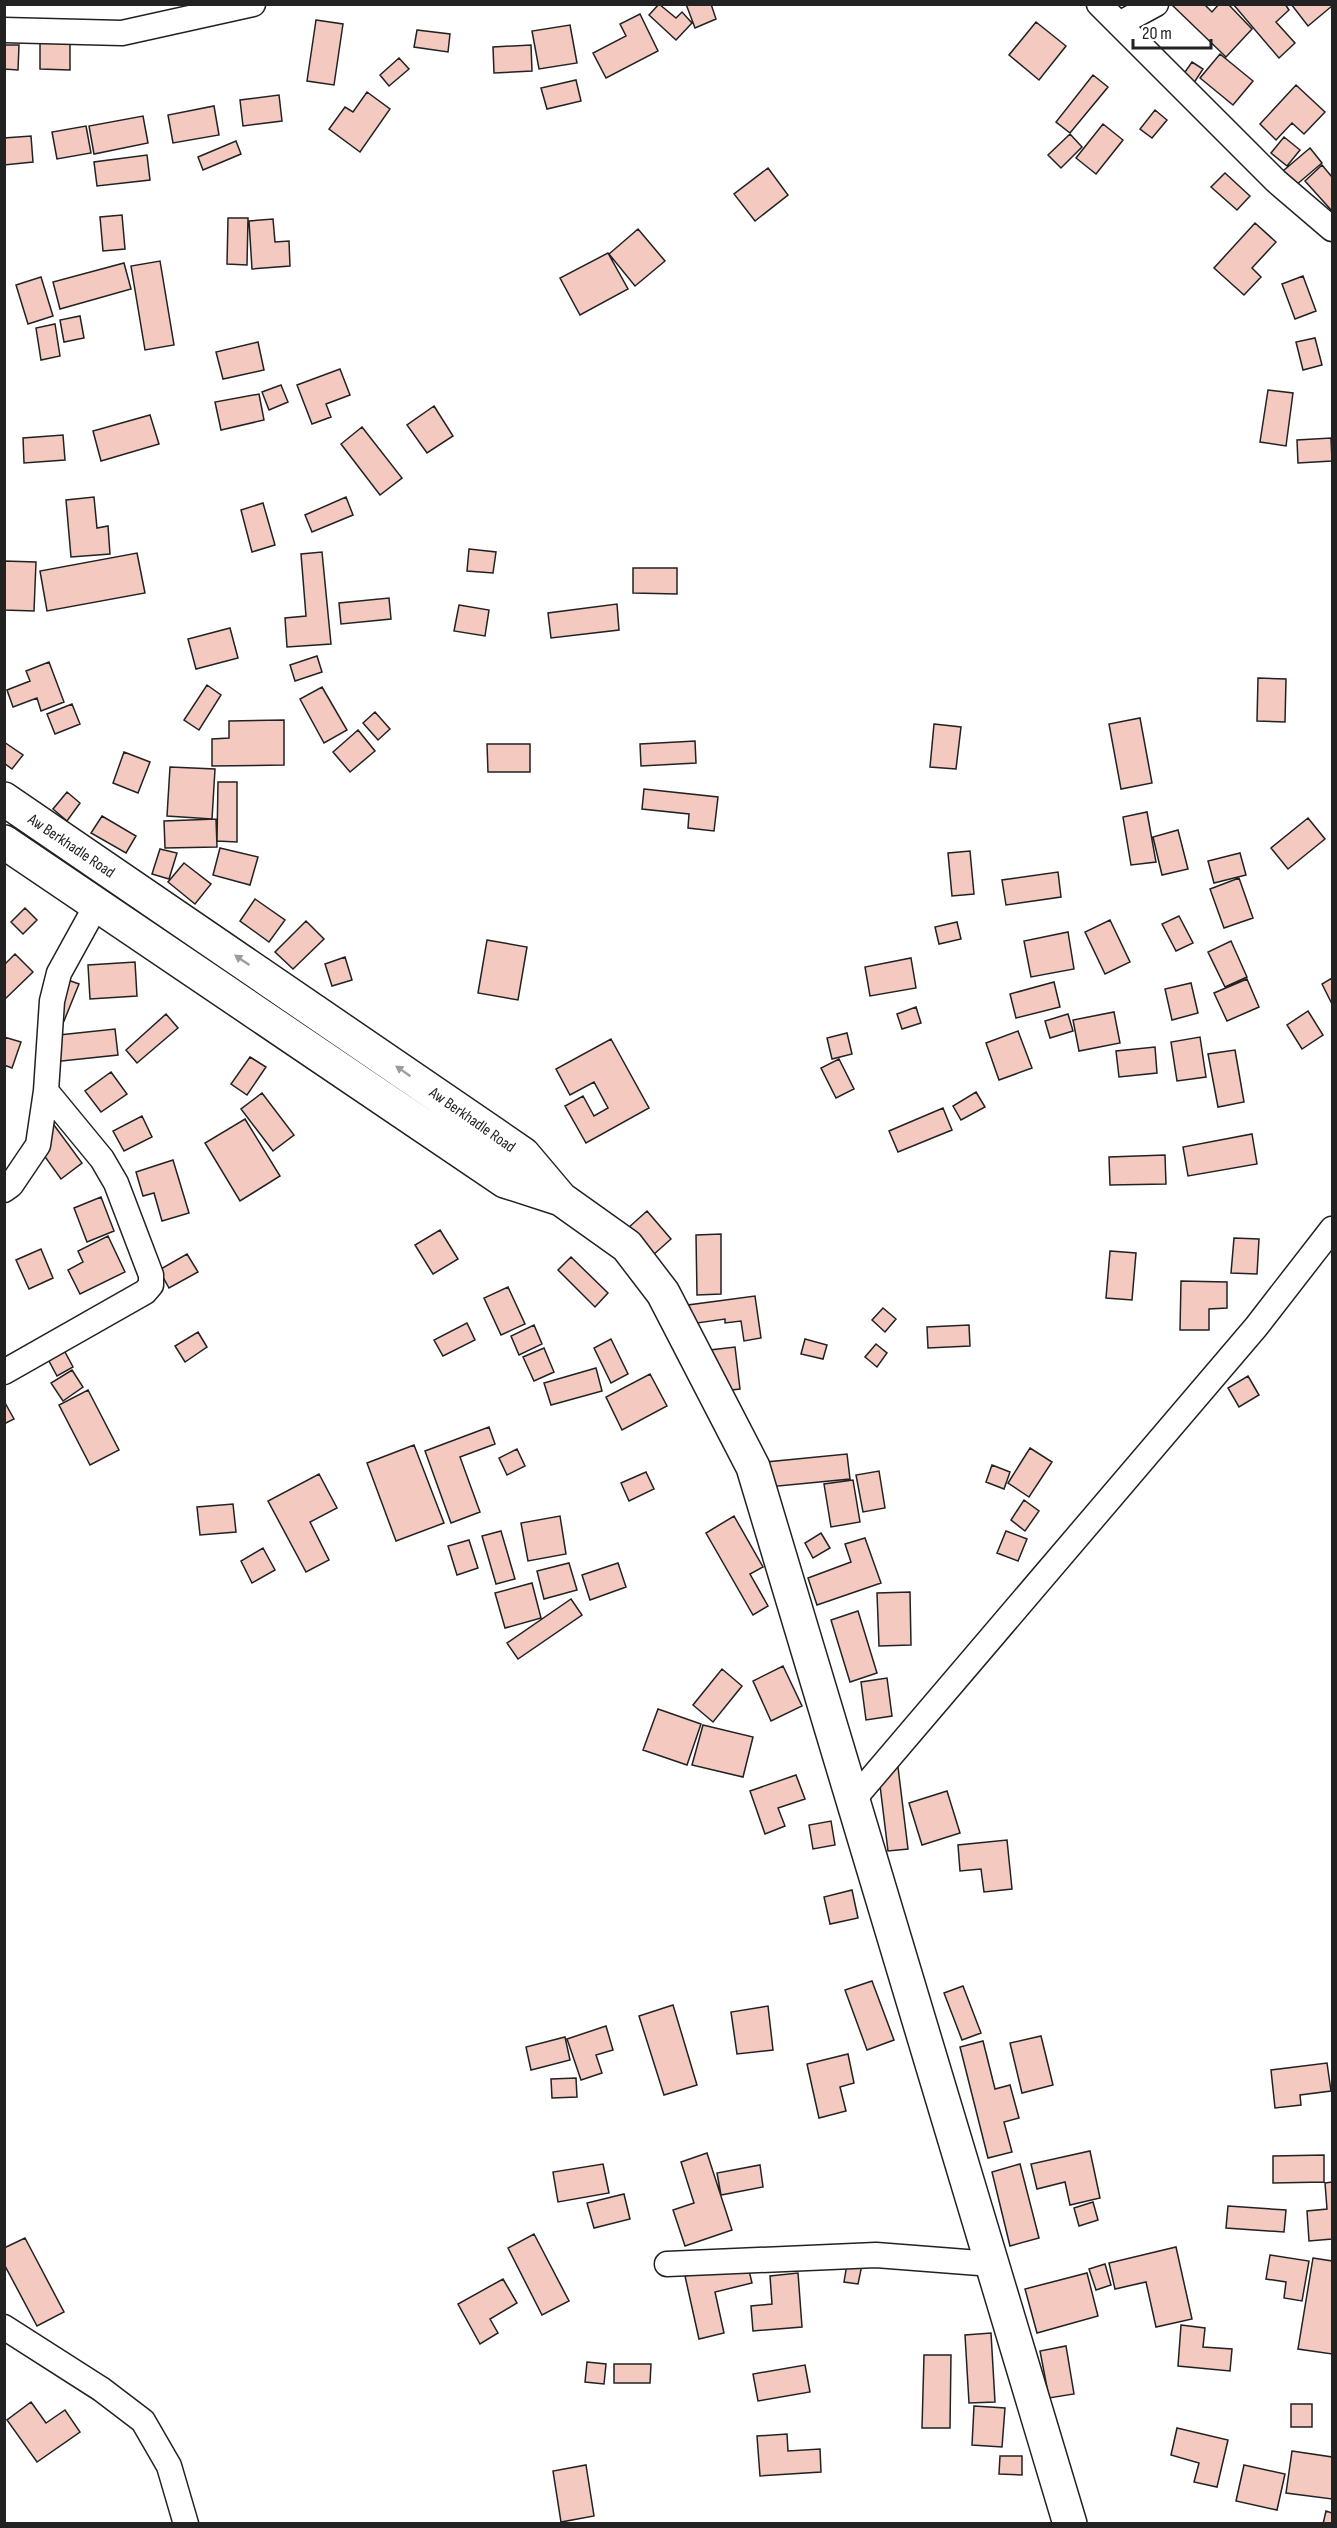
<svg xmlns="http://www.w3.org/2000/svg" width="1337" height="2528" viewBox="0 0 1337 2528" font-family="'Sofia Sans Condensed',sans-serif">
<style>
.building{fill:#f3c9c0;stroke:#222;stroke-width:1.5}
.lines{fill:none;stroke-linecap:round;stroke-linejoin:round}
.minor-casing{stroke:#222;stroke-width:27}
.secondary-casing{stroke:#222;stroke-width:36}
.minor{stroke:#fff;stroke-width:24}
.secondary{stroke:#fff;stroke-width:33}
.oneway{fill:#9c9c9c}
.labels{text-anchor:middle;stroke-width:4.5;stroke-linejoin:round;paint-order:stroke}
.street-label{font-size:16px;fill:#222;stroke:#fff}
</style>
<rect width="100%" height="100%" fill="#fff"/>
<path class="building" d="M659 4 676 18 682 12 692 23 676 40 649 15Z
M686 4H711L716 19 695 28Z
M1204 4 1212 12 1219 4H1228L1252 29 1226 57 1172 5Z
M1233 4H1285L1289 10 1276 22 1295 43 1279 58Z
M1291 4H1332V6L1308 26Z
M640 14 658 51 606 78 593 53 626 36 620 24Z
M316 20 343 24 334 85 307 81Z
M1036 22 1066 46 1039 80 1009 55Z
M570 25 577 63 539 69 532 31Z
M417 30 450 34 448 52 414 47Z
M40 43H70V70L40 69Z
M4 45H19L18 70 4 69Z
M531 45 532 71 494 73 493 47Z
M1220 54 1253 81 1233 105 1200 78Z
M399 58 409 69 389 86 380 75Z
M1192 62 1203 69 1188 92 1176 85Z
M1093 75 1108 87 1070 133 1056 122Z
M576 80 581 101 547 109 541 88Z
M1296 85 1325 112 1304 134 1292 123 1276 140 1260 124Z
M367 92 390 109 360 152 329 129 345 107 353 112Z
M279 95 282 121 243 126 240 100Z
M214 106 219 135 173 143 168 115Z
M1155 110 1167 120 1152 138 1140 129Z
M143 116 148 143 94 154 89 126Z
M1103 124 1123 140 1096 174 1076 158Z
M86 126 91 153 57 159 52 132Z
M1070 134 1082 147 1061 168 1048 155Z
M31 136 33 162 4 165V138Z
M1284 137 1300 150 1287 166 1271 153Z
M236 141 241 154 203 170 198 157Z
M1310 148 1322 163 1282 197 1270 182Z
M147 155 150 180 97 186 94 162Z
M1322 165 1332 177V211L1305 181Z
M768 168 788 195 755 221 734 194Z
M1225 173 1250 196 1237 210 1211 187Z
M122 215 125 249 103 251 100 217Z
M228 218H248L247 265 227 264Z
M273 219 275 242 289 241 290 266 252 269 249 221Z
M1255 223 1276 242 1252 268 1261 277 1244 295 1214 268Z
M638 229 665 261 635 286 609 254Z
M608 253 628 289 580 315 560 278Z
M160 261 174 345 145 350 131 266Z
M124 263 131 289 60 309 53 282Z
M1303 276 1316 311 1295 319 1282 284Z
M41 277 53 316 28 324 16 285Z
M80 316 84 338 64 342 60 320Z
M55 324 60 356 41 360 36 328Z
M1315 338 1322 365 1303 370 1296 342Z
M258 342 264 370 223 379 216 352Z
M340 369 350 395 326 404 331 417 312 424 297 385Z
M281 385 288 402 269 410 262 392Z
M1268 390 1293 393 1286 446 1260 442Z
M259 394 264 420 221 430 215 402Z
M434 406 453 436 427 453 407 425Z
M150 415 159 444 101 461 93 431Z
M362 427 402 478 380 495 341 444Z
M63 435 65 460 24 463 23 438Z
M1331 438 1332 461 1298 463 1297 440Z
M94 497 97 528 108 526 110 554 71 557 66 500Z
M346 497 353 515 312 532 305 515Z
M263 503 275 545 252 552 241 510Z
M469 549 496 552 493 573 467 571Z
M322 552 331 644 287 647 285 618 306 616 301 554Z
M137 553 145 593 47 611 40 571Z
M4 561 36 562 34 611 4 610Z
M633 568H677V594L633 593Z
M389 598 391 619 341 624 339 603Z
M617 604 619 630 551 638 548 613Z
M459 605 489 610 485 636 454 631Z
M230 628 238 658 196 669 188 639Z
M317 656 322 672 295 681 290 665Z
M49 662 64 702 41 711 37 698 13 707 7 690 30 681 26 671Z
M1258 678 1286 679 1285 722 1257 721Z
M207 685 221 695 199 730 184 720Z
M322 687 347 730 324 743 300 699Z
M72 704 80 724 55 734 47 714Z
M375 712 390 729 378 740 363 723Z
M1140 718 1152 783 1121 789 1109 724Z
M284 720V765L212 766V739L229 738V721Z
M934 724 961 727 956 769 930 767Z
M358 730 375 751 350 772 333 752Z
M695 741 696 763 641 766 640 744Z
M4 742 23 755 12 769 4 763Z
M487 744H530V772H488Z
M124 752 150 762 138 793 113 783Z
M170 767 215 769 212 819 167 816Z
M218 782H237V842L217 841Z
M644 789 718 797 714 831 688 828 689 814 642 809Z
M67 792 80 803 67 821 53 809Z
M1147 812 1156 862 1131 865 1123 817Z
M102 816 136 836 126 853 91 833Z
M1308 818 1325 839 1288 869 1271 848Z
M216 819 217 847 165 848 164 821Z
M1178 830 1188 869 1162 875 1153 837Z
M220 848 258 857 250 885 213 875Z
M160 849 177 853 169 879 152 874Z
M970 851 974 894 952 896 948 853Z
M1240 853 1246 875 1214 883 1208 861Z
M184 863 211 884 195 904 168 882Z
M1058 872 1061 897 1006 905 1002 880Z
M1239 878 1253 918 1224 928 1210 889Z
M255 899 285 920 269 942 240 921Z
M25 908 37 920 23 934 11 922Z
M1179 916 1193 943 1176 951 1162 924Z
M1110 920 1130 962 1105 974 1085 932Z
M306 921 324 939 293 969 275 952Z
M957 922 961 939 939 944 935 927Z
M1068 932 1074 969 1031 977 1024 941Z
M487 940 527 947 518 1000 478 993Z
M1231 941 1247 977 1225 987 1208 952Z
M15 954 33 972 4 1000V965Z
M345 957 352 980 332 986 325 964Z
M911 958 916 988 870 996 865 967Z
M135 962 137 996 90 999 88 965Z
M57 976 79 984 64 1021 42 1013Z
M1332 978V1004L1322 984Z
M1247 979 1259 1007 1227 1021 1214 993Z
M1054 982 1060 1007 1016 1018 1010 994Z
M1191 983 1198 1013 1172 1020 1165 989Z
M916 1007 921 1023 902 1029 897 1014Z
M1308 1011 1323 1035 1302 1049 1287 1025Z
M1114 1012 1120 1043 1079 1051 1073 1020Z
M166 1014 178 1028 137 1063 126 1050Z
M1068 1014 1073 1031 1050 1038 1045 1021Z
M115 1029 118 1055 43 1063 40 1037Z
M1018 1031 1032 1068 999 1080 986 1043Z
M847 1033 852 1054 832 1059 827 1038Z
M4 1037 21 1042 12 1068 4 1065Z
M1200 1037 1206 1077 1177 1081 1171 1042Z
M611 1039 649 1108 586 1143 565 1106 583 1096 594 1116 608 1108 594 1082 570 1095 556 1069Z
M1155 1047 1157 1073 1119 1077 1116 1051Z
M1235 1050 1244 1102 1218 1107 1208 1054Z
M250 1057 266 1067 247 1095 231 1084Z
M839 1059 854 1089 836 1098 821 1068Z
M111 1072 127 1094 101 1112 85 1091Z
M976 1092 985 1107 961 1120 953 1106Z
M262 1093 294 1135 273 1151 241 1109Z
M943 1108 952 1130 898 1152 889 1131Z
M142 1116 152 1137 124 1151 113 1131Z
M245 1119 280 1176 240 1201 205 1143Z
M51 1121 82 1163 61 1179 30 1136Z
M1252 1134 1257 1164 1188 1176 1183 1147Z
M1165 1155 1166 1184 1110 1185 1109 1157Z
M173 1160 189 1213 162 1221 154 1193 143 1196 136 1172Z
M101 1197 114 1231 87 1242 74 1208Z
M647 1211 671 1239 652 1256 628 1228Z
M440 1230 458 1259 433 1274 415 1245Z
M721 1234V1294L697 1295 696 1235Z
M108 1236 125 1272 80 1294 68 1270 83 1262 78 1251Z
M1234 1238 1259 1239 1257 1274 1231 1273Z
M41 1249 53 1278 29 1289 16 1260Z
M1110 1251 1136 1253 1132 1300 1106 1298Z
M187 1254 198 1272 169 1288 159 1270Z
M571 1257 608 1293 595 1307 558 1270Z
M1181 1281 1227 1282V1308L1209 1309V1330H1180Z
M508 1287 525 1324 501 1335 484 1298Z
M755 1296 761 1338 744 1341 741 1321 725 1323V1319L690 1324 688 1305Z
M883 1308 896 1319 885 1332 872 1320Z
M467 1323 475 1340 443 1356 434 1340Z
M534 1325 542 1344 519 1355 511 1336Z
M969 1325 970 1346 928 1348 927 1327Z
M198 1332 207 1347 185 1362 175 1346Z
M57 1337 73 1367 57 1376 41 1346Z
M611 1339 628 1374 611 1383 594 1348Z
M805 1339 827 1345 823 1359 801 1354Z
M876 1344 887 1353 877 1367 865 1357Z
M735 1347 740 1389 715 1392 710 1350Z
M544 1348 554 1372 534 1381 523 1357Z
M596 1368 602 1391 551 1405 544 1383Z
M72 1370 83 1387 63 1401 51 1383Z
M650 1374 667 1406 622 1430 606 1397Z
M1248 1376 1259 1395 1239 1407 1228 1388Z
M88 1390 119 1450 90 1465 59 1405Z
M4 1401 14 1419 4 1424Z
M489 1427 495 1444 460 1457 480 1512 451 1523 425 1451Z
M414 1445 444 1523 396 1541 367 1463Z
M1030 1448 1052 1462 1029 1497 1008 1483Z
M517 1449 525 1466 507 1475 499 1458Z
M847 1454 850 1479 768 1487 766 1462Z
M992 1465 1010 1472 1004 1489 986 1482Z
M879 1471 885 1508 863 1512 856 1475Z
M646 1472 654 1489 629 1501 621 1483Z
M319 1474 337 1508 310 1522 329 1560 306 1572 268 1501Z
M853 1480 860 1522 831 1527 824 1484Z
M1024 1500 1039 1511 1025 1531 1011 1520Z
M233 1504 236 1532 200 1535 197 1507Z
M560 1516 566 1554 528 1561 521 1523Z
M734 1516 763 1567 750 1574 768 1606 753 1615 706 1533Z
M501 1531 515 1579 496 1584 482 1536Z
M1006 1531 1027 1539 1018 1561 997 1553Z
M821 1533 830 1548 813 1558 805 1543Z
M865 1538 881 1583 817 1605 808 1578 851 1562 845 1544Z
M469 1540 478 1568 457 1575 448 1546Z
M263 1548 275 1570 252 1583 241 1561Z
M569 1563 577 1590 544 1599 537 1571Z
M618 1563 626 1587 590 1600 582 1575Z
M532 1583 541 1618 505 1628 495 1593Z
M910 1592 911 1645 879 1646 877 1593Z
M571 1599 582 1615 518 1659 507 1643Z
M858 1611 877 1673 850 1682 831 1620Z
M783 1666 802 1706 771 1721 753 1681Z
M722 1669 742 1686 713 1722 693 1705Z
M887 1678 892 1716 866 1720 861 1682Z
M658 1709 701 1724 687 1765 643 1750Z
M703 1725 753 1737 743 1777 692 1765Z
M897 1759 908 1849 888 1851 877 1761Z
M796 1775 805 1799 778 1808 785 1826 765 1834 750 1791Z
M947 1791 960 1833 922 1845 909 1803Z
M831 1821 835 1845 813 1849 809 1825Z
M1007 1840 1012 1889 984 1892 981 1869 960 1871 958 1845Z
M852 1890 858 1918 830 1924 824 1897Z
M872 1981 894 2040 867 2050 845 1990Z
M963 1986 981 2033 962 2040 944 1993Z
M673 2005 697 2085 664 2095 639 2016Z
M768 2006 773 2050 737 2054 731 2012Z
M606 2026 613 2050 596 2055 602 2073 581 2080 567 2039Z
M1041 2036 1053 2085 1022 2093 1010 2043Z
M565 2037 570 2060 531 2070 526 2047Z
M983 2041 995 2089 1010 2085 1019 2118 1004 2122 1012 2152 988 2158 960 2047Z
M848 2054 854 2083 840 2087 846 2111 819 2118 807 2064Z
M1327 2063 1331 2091 1300 2095 1301 2105 1275 2108 1271 2070Z
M576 2078 577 2097 552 2098 551 2079Z
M1090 2151 1100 2198 1070 2205 1065 2182 1037 2189 1031 2164Z
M707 2153 732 2230 685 2246 673 2210 694 2203 681 2162Z
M1324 2155V2182L1273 2183V2156Z
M603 2164 609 2193 558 2202 553 2172Z
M1020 2164 1039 2238 1010 2246 992 2172Z
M760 2165 763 2187 721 2195 717 2173Z
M1332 2182V2239L1309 2241 1307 2211 1327 2209 1325 2183Z
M624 2194 630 2219 594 2228 587 2203Z
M1093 2202 1098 2220 1079 2226 1074 2208Z
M1228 2206 1286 2210 1284 2232 1226 2228Z
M534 2234 569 2301 542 2315 508 2248Z
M25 2238 64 2312 37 2326 4 2264V2248Z
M1176 2247 1192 2319 1156 2327 1146 2282 1115 2289 1109 2263Z
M1270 2255 1309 2261 1302 2301 1284 2298 1286 2282 1266 2279Z
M848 2258 863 2260 858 2284 844 2282Z
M1313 2258 1332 2261V2354L1298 2349Z
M747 2262 752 2283 715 2292 724 2333 699 2339 685 2276Z
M1105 2264 1111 2285 1096 2290 1089 2269Z
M798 2273 802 2327 753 2331 751 2306 772 2304 770 2276Z
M1087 2273 1098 2316 1037 2333 1025 2289Z
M503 2279 517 2303 490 2319 498 2333 480 2344 458 2304Z
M1181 2325 1205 2328 1203 2347 1232 2349 1230 2371 1178 2366Z
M991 2333 995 2402 969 2403 965 2335Z
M1066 2346 1074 2394 1049 2398 1040 2351Z
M924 2355H951L950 2428H922Z
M587 2362 606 2364 604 2384 585 2382Z
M614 2364H651L650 2383H614Z
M805 2365 810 2392 758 2401 753 2374Z
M31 2402 46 2423 65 2410 80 2432 37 2462 7 2420Z
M1291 2404H1312V2427H1291Z
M974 2406 1005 2408 1002 2447 972 2445Z
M1177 2428 1228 2440 1217 2487 1194 2482 1199 2463 1171 2455Z
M787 2434 788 2451 820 2449 821 2472 760 2476 757 2436Z
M1292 2451 1332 2457V2499L1286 2493Z
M1000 2456H1022V2475L999 2474Z
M586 2465 594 2516 561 2522 553 2471Z
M1244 2465 1285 2474 1277 2510 1236 2501Z
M1326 2511 1332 2513V2524H1323Z"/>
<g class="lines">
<defs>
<path id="minor" d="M1099 4 1276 181 1332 229
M1119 24 1156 4
M4 30 122 33 253 4
M4 1190 11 1185 38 1145 46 1091 52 1001 59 973 97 904
M4 1372 145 1292 151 1285V1275L116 1183 102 1159 46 1091
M853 1800 1256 1327 1332 1229
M667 2264 876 2255 992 2264
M4 2327 101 2389 143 2421 169 2466 186 2524"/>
<path id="secondary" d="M4 799 523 1154 561 1199 627 1246 663 1293 753 1467 1070 2524
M4 842 505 1181 561 1199"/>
</defs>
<use href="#minor" class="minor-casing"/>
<use href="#secondary" class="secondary-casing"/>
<use href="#minor" class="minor"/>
<use href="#secondary" class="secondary"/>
</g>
<defs><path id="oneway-solid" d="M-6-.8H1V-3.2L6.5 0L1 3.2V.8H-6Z" transform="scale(1.5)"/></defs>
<g class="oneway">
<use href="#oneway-solid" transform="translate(242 960) rotate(-146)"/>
<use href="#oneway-solid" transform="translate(403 1071) rotate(-145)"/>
</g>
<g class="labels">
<g class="street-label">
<text transform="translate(72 845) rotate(34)" y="6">Aw Berkhadle Road</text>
<text transform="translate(473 1119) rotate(35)" y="6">Aw Berkhadle Road</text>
</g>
</g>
<rect width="1337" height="2528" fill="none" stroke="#222222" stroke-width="12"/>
<path d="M1133 39v9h78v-9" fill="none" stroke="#222222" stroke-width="3"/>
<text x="1142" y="39" font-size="18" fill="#222222" stroke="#ffffff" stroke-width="4.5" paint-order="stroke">20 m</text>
</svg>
